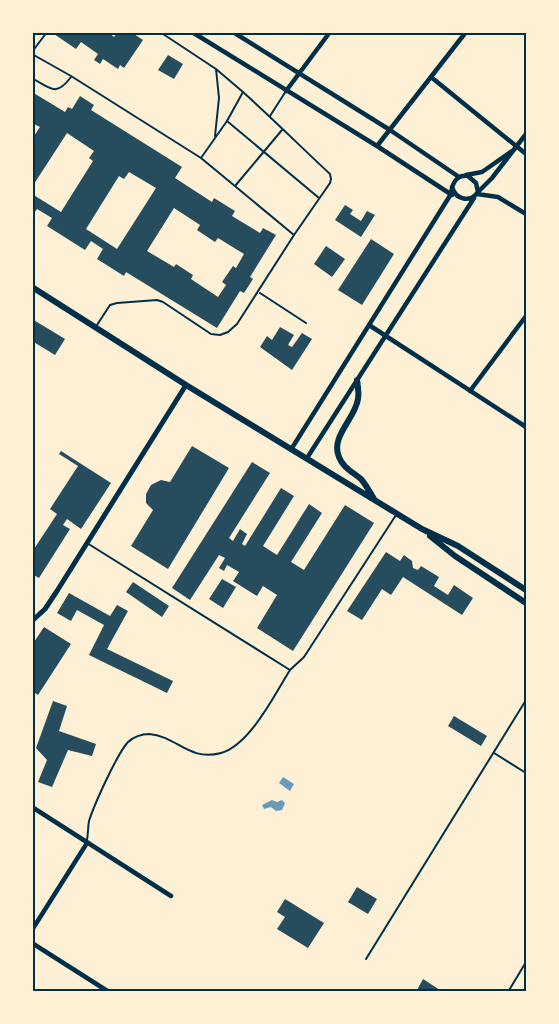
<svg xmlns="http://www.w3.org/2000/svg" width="559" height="1024" viewBox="0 0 559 1024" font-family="'Golos Text',sans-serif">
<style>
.water{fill:#669bbc}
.building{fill:#264d5e;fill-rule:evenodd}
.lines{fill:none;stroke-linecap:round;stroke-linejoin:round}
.service{stroke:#003049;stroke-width:2}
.minor{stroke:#003049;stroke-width:4.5}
.tertiary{stroke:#003049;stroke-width:5}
.secondary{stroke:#003049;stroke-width:6}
.neatline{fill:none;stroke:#003049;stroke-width:2}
</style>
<rect width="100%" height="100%" fill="#fdf0d5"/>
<path class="water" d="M283 777 294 784 290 791 279 783Z
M272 800 277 802 282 800 285 803 282 810 276 811 271 807 264 809 262 805Z"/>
<path class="building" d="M55 32H108L114 37 118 32H131L143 40 124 68 120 65 118 69 103 59 100 64 94 60 98 54 81 42 76 49 54 34Z
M168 55 183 64 174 79 158 70Z
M32 92 65 112 68 107 72 109 80 96 94 105 91 110 182 167 175 178 212 202 214 198 235 211 232 216 260 233 263 228 276 235 250 277 253 279 244 293 240 291 217 328 126 272 124 276 97 259 103 249 91 241 85 250 47 226 52 218 37 209 32 216V194L61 212 93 161 89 158 94 151 67 133 32 187V139L40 127 32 123ZM129 172 156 188 117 249 86 229 119 176 124 179ZM174 208 200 225 197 230 215 242 218 238 244 254 236 268 233 266 222 282 226 285 218 297 191 279 193 275 176 264 174 267 147 251Z
M345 205 353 210 350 214 361 221 367 211 375 215 361 237 335 220Z
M371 239 394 254 362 305 338 290Z
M326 246 345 259 332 277 314 264Z
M32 319 65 339 55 355 32 341Z
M280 327 294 335 288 345 292 347 302 333 312 339 292 370 260 347 267 336 272 340Z
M192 446 229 468 168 569 131 546 153 510 146 503V494L151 485 161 480 170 482Z
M61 451 111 483 81 529 67 519 63 525 70 529 39 578 32 574V552L57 514 50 509 78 466 59 454Z
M252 462 270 473 229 538 233 541 240 529 247 534 242 544 245 546 281 488 294 496 263 546 277 555 309 504 322 513 291 562 304 570 345 505 374 523 293 651 257 628 277 595 263 586 257 596 233 581 239 572 227 565 224 571 219 568 225 558 219 555 190 600 172 588Z
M386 552 400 561 404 555 412 561 413 568 418 570 421 566 439 577 434 586 448 595 454 585 473 598 462 615 403 577 391 595 382 589 362 620 347 611Z
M222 579 236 587 223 608 209 599Z
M133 582 169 606 162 617 126 592Z
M69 593 110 616 117 605 128 611 107 649 173 681 167 693 89 655 104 625 77 610 71 621 57 613Z
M44 627 71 644 38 695 32 691V645Z
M53 701 67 706 59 731 96 744 92 756 68 750 52 787 38 782 47 760 36 748Z
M454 716 487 736 481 746 448 726Z
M357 887 377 899 368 914 348 902Z
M285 899 324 923 308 948 277 929 285 917 277 912Z
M423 979 443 992H416Z"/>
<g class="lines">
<path class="service" d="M160 32 216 69 243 92
M32 52 47 32
M32 54 71 76 201 158 294 235
M32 78C51 89 56 97 71 77
M270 116 286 91
M227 121 319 198
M215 136 219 98 216 69
M235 186 282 130
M260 293 306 323
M97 325 110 305 117 303 157 300 163 302 211 334 220 335 228 332 237 324 294 235 330 183 331 179 330 174C301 147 273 119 243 92L227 121 201 158
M87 543 290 670C275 694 250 745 221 753 189 762 177 736 149 734 142 734 133 737 128 742 117 754 94 805 89 821 88 827 88 834 87 840
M290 670 304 657 396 515
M494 753 526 773
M366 959 526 700
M508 992 526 962"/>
<path class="minor" d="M192 32 377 146 452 195
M233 32 390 130 459 177
M431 77 526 154
M286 91 330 32
M377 146 466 32
M466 175 482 172 512 151
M478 192 492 178 526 134
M477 194 498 197 526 214
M369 325 526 427
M470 391 526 316
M292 448 451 194C452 184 456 174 468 176L476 183 478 192C470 203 456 200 452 187
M307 458 474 198
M32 807 171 896
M32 930 87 843
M32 943 109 992"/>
<path class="tertiary" d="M32 621 45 609 57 591 186 385"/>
<path class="secondary" d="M32 287 186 385 422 529 458 546 526 590
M357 380C358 386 359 393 358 399 355 419 330 437 339 457 343 468 353 472 361 479 366 485 370 492 374 499
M430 536 455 556 526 603"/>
</g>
<rect width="559" height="1024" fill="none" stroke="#fdf0d5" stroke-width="68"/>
<rect x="34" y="34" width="491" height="956" class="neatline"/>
</svg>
